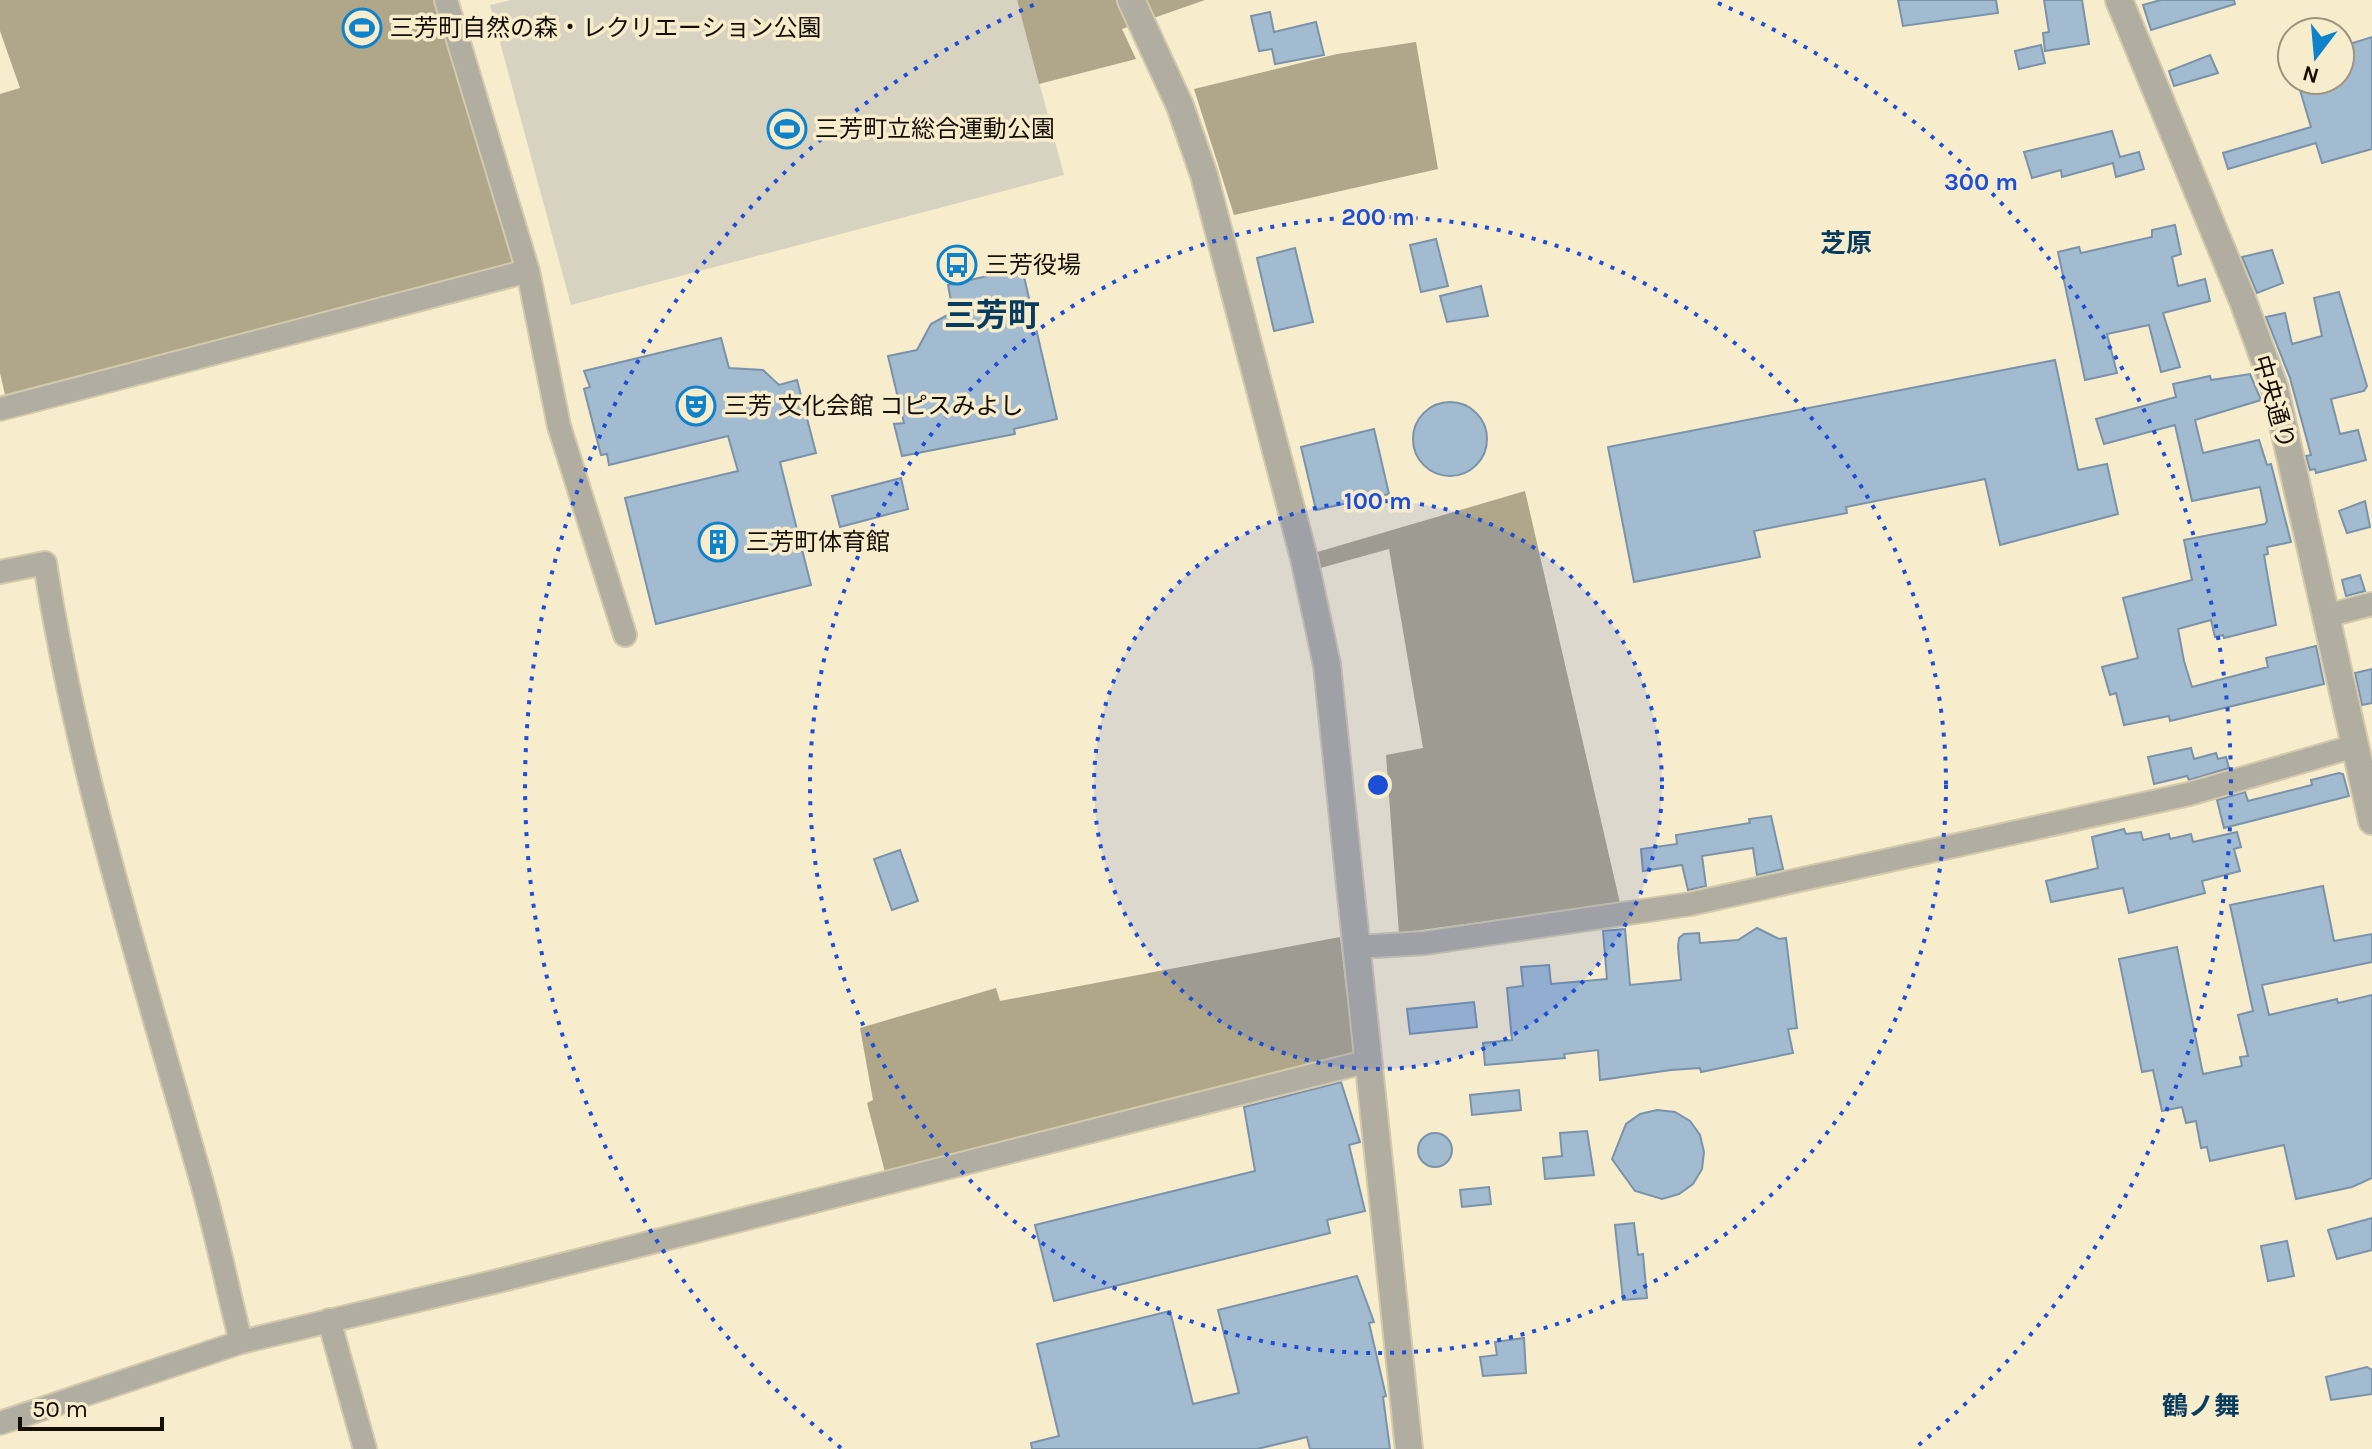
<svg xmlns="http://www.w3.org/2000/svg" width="2372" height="1449" viewBox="0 0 2372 1449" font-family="Karla,'Noto Sans JP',sans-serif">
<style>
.green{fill:#d8d3c1}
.forest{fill:#b0a78a}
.building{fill:#a2bbd0;stroke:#7a93aa;stroke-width:2}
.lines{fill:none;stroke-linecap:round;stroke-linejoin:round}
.minor-casing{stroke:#d3c9ac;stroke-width:26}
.tertiary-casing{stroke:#d3c9ac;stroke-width:30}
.minor{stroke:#b1ada1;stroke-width:22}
.tertiary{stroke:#b1ada1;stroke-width:26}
.ring{fill:none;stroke:#1d4ed8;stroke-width:4;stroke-dasharray:4 8}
.labels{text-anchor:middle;stroke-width:7;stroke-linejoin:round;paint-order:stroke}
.poi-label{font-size:24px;fill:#130f05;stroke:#f7eccc;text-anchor:start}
.street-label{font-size:24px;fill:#130f05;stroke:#f7eccc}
.neighbourhood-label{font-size:26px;font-weight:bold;fill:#083c5f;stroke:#f7eccc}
.district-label{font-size:32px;font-weight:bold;fill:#083c5f;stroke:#f7eccc}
.centre{fill:#1d4ed8;stroke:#f7eccc;stroke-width:4}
.ring-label{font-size:24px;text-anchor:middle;font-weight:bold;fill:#1d4ed8;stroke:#f7eccc;stroke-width:7;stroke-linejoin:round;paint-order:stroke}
</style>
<rect width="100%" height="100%" fill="#f7eccc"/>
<path class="green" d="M511 0H1017L1064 175 571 305 490 5Z"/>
<path class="forest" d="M0 0H437L519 267 6 399 0 373V94L20 88 0 31Z
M1017 0H1205L1122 29 1136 59 1039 84Z
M1416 42 1438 169 1234 215 1194 89 1337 54Z
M1525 491 1620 903 1399 933 1386 755 1423 748 1389 549 1317 569 1314 553Z
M1340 937 1354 1058 886 1176 867 1103 873 1100 860 1028 996 988 1000 1001Z"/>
<path class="building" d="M1898 0H1996L1998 13 1903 26Z
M2044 0H2082L2089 44 2045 51 2043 33 2049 32Z
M2161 0H2234L2235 4 2151 30 2143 5Z
M1270 12 1274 32 1316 22 1324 55 1275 64 1272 49 1259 51 1251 16Z
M2372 37V149L2322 163 2316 143 2228 169 2223 153 2311 127 2297 80H2340V47Z
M2041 45 2045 63 2019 69 2015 51Z
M2210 55 2218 73 2174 86 2169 71Z
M2112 131 2120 157 2139 152 2144 169 2116 177 2113 163 2062 177 2061 170 2032 178 2024 152Z
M2175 225 2181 254 2172 257 2178 286 2205 279 2210 301 2163 313 2180 367 2161 372 2149 325 2107 334 2117 373 2085 380 2058 252 2079 247 2081 253 2152 237V230Z
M1436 239 1448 286 1421 292 1410 245Z
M1295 248 1313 322 1274 331 1257 258Z
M2272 250 2283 283 2257 293 2242 257Z
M1022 268 1057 419 1014 429 1015 434 902 456 894 424 904 423 888 356 917 350 931 324 953 312 948 285Z
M1481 286 1488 316 1447 322 1440 296Z
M2339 292 2367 386 2364 391 2331 399 2340 434 2358 430 2366 460 2316 473 2315 469 2310 470 2306 456 2311 455 2290 378 2266 317 2285 313 2292 344 2322 336 2314 298Z
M721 338 729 368 763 370 779 385 797 380 816 453 780 462 811 585 656 624 625 498 738 471 728 436 609 465 607 454 601 455 584 389 590 387 584 371Z
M2055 360 2078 470 2107 464 2118 514 2000 545 1985 479 1846 507 1847 513 1754 531 1760 557 1634 582 1608 447Z
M2250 374 2261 400 2195 420 2203 453 2259 440 2267 465 2271 464 2291 542 2267 547 2268 554 2264 555 2276 625 2224 638 2223 635 2215 637 2211 620 2178 629 2184 661 2192 687 2268 667 2266 658 2316 646 2324 684 2170 721 2169 716 2124 725 2116 693 2110 695 2102 667 2138 658 2123 598 2192 580 2184 540 2265 524 2267 521 2260 487 2192 501 2175 425 2104 444 2096 419 2176 397 2173 384 2210 376 2211 380Z
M1413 439a37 37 0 1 1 74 0a37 37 0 1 1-74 0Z
M1374 429 1389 494 1316 510 1301 447Z
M901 478 908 509 840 527 832 496Z
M2365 501 2370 527 2347 533 2339 511Z
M2360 575 2365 591 2346 596 2342 580Z
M2372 669V703L2362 705 2355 673Z
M2191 748 2194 759 2216 753 2218 759 2226 757 2229 768 2189 780 2187 776 2154 784 2148 757Z
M2339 773 2343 774 2349 796 2224 828 2217 800 2245 792 2248 801 2312 785 2311 780Z
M1771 816 1783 869 1757 875 1753 848 1702 856 1706 886 1688 890 1682 865 1643 871 1641 849 1677 844 1676 835 1750 823 1749 819Z
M2124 829 2126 834 2141 832 2143 840 2169 834 2170 839 2191 834 2193 842 2237 832 2241 847 2234 849 2240 871 2202 881 2205 893 2129 913 2123 888 2051 902 2046 881 2098 868 2092 837Z
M900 850 918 901 892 910 874 859Z
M2323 886 2334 941 2372 934V962L2262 985 2269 1015 2337 999 2338 1003 2372 995V1178L2352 1187 2296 1199 2284 1145 2210 1161 2207 1147 2201 1148 2196 1121 2186 1123 2182 1107 2162 1111 2153 1070 2142 1072 2119 959 2177 947 2203 1074 2242 1066 2240 1057 2248 1056 2238 1015 2253 1011 2230 905Z
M1757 928 1779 939 1786 938 1797 1028 1788 1029 1793 1053 1701 1072 1700 1068 1671 1070 1600 1080 1598 1050 1564 1054 1565 1058 1485 1065 1483 1043 1512 1040 1507 988 1523 986 1521 967 1549 965 1551 984 1607 979 1603 931 1625 929 1630 985 1681 980 1678 947 1679 938 1684 934 1699 933 1700 943 1738 940Z
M1474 1002 1477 1027 1410 1034 1407 1009Z
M1341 1082 1360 1142 1349 1145 1365 1211 1327 1220 1330 1233 1054 1301 1035 1225 1255 1171 1244 1107Z
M1519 1090 1521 1110 1472 1115 1470 1095Z
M1657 1110 1675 1112 1690 1121 1700 1135 1704 1152 1702 1169 1693 1184 1679 1194 1662 1199 1635 1191 1612 1159 1626 1124 1640 1114Z
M1587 1131 1594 1175 1545 1179 1543 1158 1562 1156 1560 1133Z
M1418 1150a17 17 0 1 1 34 0a17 17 0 1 1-34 0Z
M1489 1187 1491 1204 1462 1207 1460 1190Z
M2372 1218V1250L2337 1259 2328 1230Z
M1634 1223 1638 1255 1643 1254 1647 1298 1623 1300 1615 1225Z
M2287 1241 2294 1276 2268 1281 2261 1246Z
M1357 1276 1374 1322 1369 1323 1386 1396 1383 1397 1390 1449H1310L1307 1437 1257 1449H1032L1031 1443 1059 1436 1037 1344 1170 1311 1193 1404 1239 1393 1218 1310Z
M1524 1338 1526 1373 1483 1376 1480 1357 1497 1355 1495 1342Z
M2367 1367 2372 1370V1394L2331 1400 2326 1377Z"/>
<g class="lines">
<defs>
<path id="minor" d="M446 0 528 271 559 426 625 635
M0 409 528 271
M0 572 45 563C78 772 142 973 200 1176 216 1231 227 1287 241 1342
M2326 616 2372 604
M1357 947 1425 943 1690 904 2189 794 2355 746
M329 1320 365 1449
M0 1423 241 1342 502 1280 1369 1061"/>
<path id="tertiary" d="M1131 0 1180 106 1204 175 1304 558 1327 665 1409 1449
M2119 0 2243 301 2275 389 2372 821"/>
</defs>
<use href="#minor" class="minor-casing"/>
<use href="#tertiary" class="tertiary-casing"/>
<use href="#minor" class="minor"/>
<use href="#tertiary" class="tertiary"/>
</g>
<circle cx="1378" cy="785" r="284" fill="#1d4ed8" fill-opacity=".12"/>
<g class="ring">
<circle cx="1378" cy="785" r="284"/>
<circle cx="1378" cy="785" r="568"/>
<path d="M841 1448A853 853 0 0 1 1038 3M1718 3A853 853 0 0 1 1915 1448"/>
</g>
<defs>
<symbol id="stadium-ring" viewBox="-11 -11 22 22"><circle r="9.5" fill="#f7eccc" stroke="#0e82cb" stroke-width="1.5"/><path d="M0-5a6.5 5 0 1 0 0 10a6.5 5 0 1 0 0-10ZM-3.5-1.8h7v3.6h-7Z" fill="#0e82cb"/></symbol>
<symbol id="bus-ring" viewBox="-11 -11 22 22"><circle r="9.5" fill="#f7eccc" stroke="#0e82cb" stroke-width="1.5"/><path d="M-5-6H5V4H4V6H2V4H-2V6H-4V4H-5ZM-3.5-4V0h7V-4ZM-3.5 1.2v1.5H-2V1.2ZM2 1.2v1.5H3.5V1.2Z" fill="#0e82cb"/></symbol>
<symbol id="theatre-ring" viewBox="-11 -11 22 22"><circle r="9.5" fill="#f7eccc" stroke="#0e82cb" stroke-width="1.5"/><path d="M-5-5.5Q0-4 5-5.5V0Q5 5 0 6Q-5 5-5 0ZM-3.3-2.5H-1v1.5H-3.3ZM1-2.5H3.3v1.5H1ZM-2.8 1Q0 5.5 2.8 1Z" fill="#0e82cb"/></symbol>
<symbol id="building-ring" viewBox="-11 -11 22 22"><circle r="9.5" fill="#f7eccc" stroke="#0e82cb" stroke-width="1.5"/><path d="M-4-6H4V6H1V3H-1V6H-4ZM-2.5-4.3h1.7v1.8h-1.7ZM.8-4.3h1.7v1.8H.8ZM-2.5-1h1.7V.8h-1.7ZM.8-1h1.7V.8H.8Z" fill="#0e82cb"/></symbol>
</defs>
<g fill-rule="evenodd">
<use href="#stadium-ring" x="340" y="6" width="44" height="44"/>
<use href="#stadium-ring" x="765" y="107" width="44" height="44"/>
<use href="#bus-ring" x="935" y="243" width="44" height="44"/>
<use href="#theatre-ring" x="674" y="384" width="44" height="44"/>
<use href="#building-ring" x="696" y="520" width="44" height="44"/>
</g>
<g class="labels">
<g class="poi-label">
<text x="390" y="36">三芳町自然の森・レクリエーション公園</text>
<text x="815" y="137">三芳町立総合運動公園</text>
<text x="985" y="273">三芳役場</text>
<text x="724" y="414">三芳 文化会館 コピスみよし</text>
<text x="746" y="550">三芳町体育館</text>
</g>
<g class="street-label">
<text transform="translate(2274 402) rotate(74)" y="8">中央通り</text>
</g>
<g class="neighbourhood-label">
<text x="1846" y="252">芝原</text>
<text x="2201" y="1415">鶴ノ舞</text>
</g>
<g class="district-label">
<text x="992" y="326">三芳町</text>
</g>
</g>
<circle cx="1378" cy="785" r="12" class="centre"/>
<g class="ring-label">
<text x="1981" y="190">300 m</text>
<text x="1378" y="225">200 m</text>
<text x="1378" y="509">100 m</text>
</g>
<g transform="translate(2316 56) rotate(196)"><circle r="38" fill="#f7eccc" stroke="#9c947c" stroke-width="2"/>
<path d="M0-6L14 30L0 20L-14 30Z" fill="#0e82cb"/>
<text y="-12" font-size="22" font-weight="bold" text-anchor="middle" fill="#130f05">N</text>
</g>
<path d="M20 1417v12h142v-12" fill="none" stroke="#130f05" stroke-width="4"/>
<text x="32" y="1417" font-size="24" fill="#130f05" stroke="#f7eccc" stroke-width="6" paint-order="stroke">50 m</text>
</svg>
